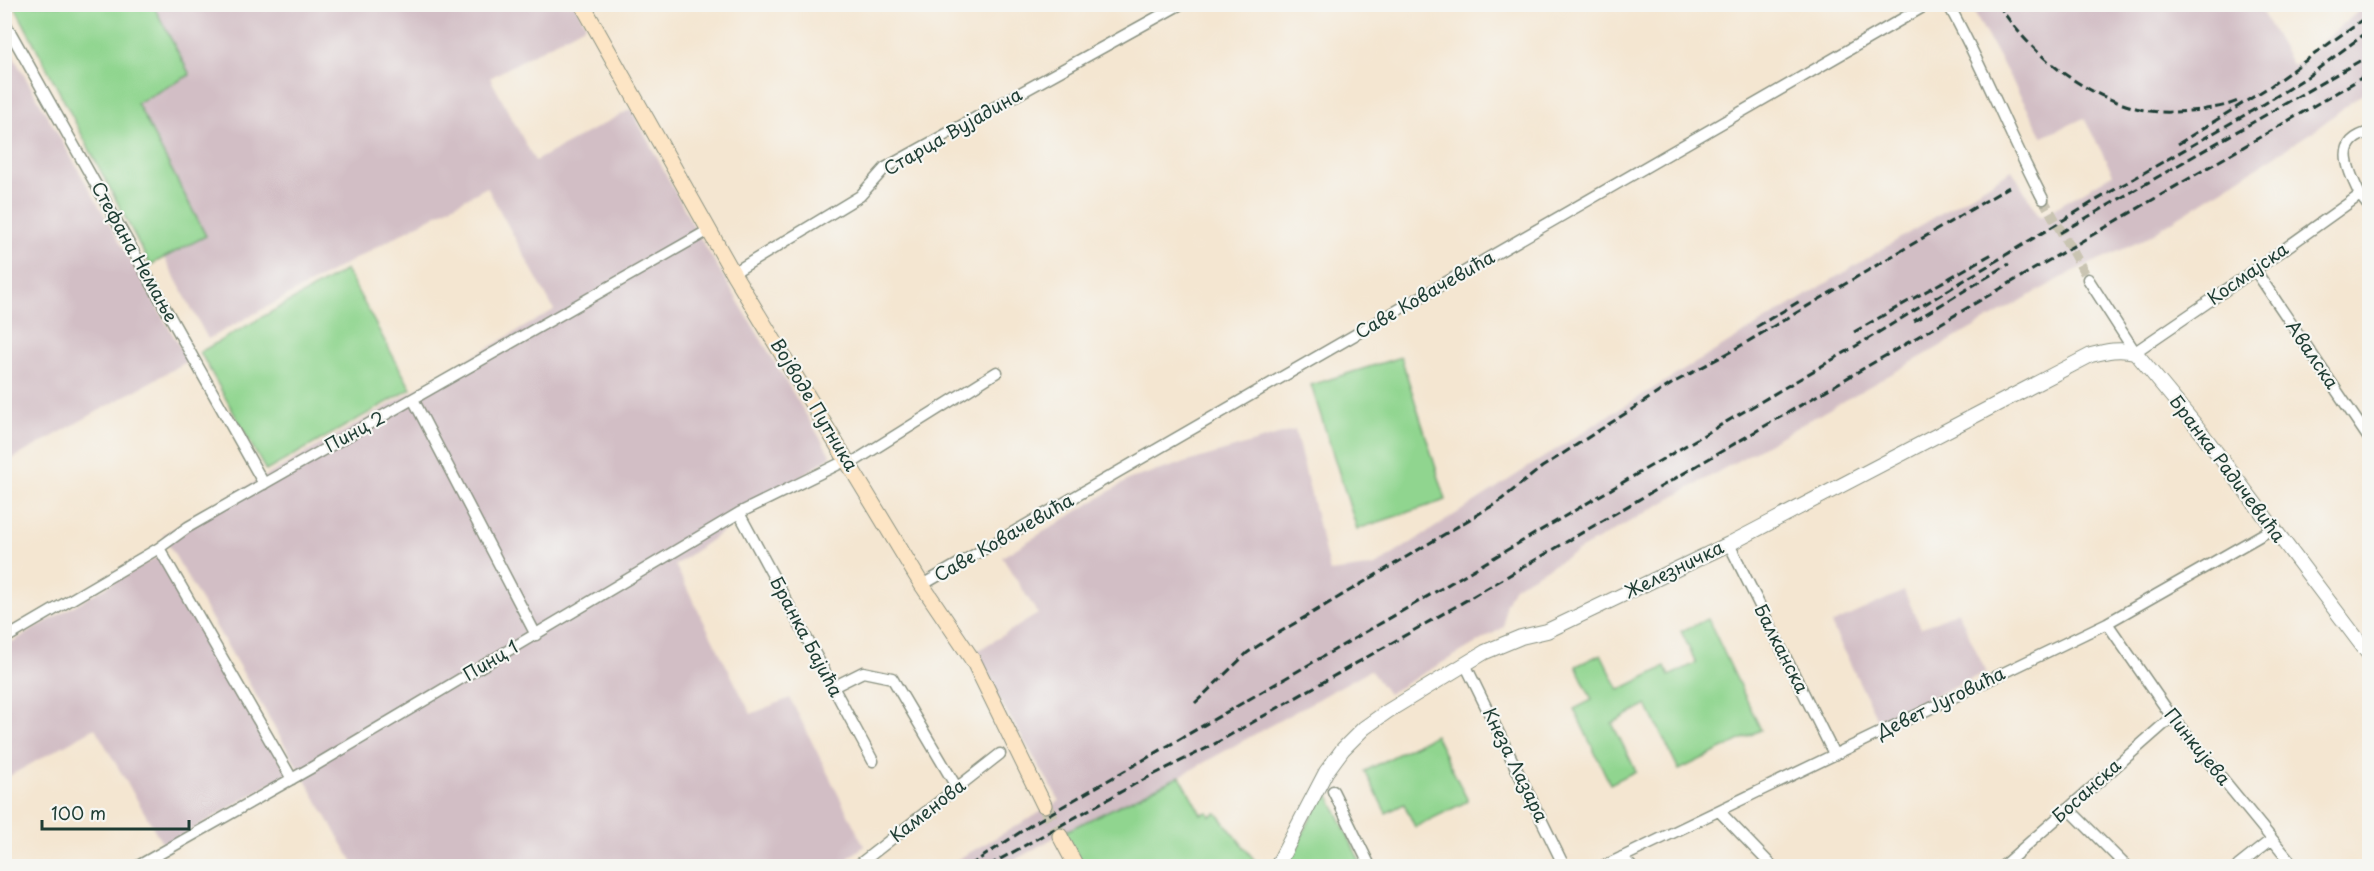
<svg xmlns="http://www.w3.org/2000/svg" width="2374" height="871" viewBox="0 0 2374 871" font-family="'Playpen Sans',sans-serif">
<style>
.industrial{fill:#d2bec5}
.green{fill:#90d58f;stroke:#588962;stroke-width:1.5}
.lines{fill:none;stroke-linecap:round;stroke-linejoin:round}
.minor-tunnel{stroke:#c9c4b2;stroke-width:10;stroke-dasharray:10 5;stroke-linecap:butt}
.secondary-tunnel{stroke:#c9c4b2;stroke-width:15;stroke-dasharray:15 8;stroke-linecap:butt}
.minor-casing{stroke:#8a9282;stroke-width:13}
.tertiary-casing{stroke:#8a9282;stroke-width:16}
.secondary-casing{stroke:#8a9282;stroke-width:17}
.minor{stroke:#fff;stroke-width:10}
.tertiary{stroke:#fff;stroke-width:14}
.secondary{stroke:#fde5c5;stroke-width:15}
.rail{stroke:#1f3d34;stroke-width:3;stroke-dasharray:9 4.5;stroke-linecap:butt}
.labels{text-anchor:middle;stroke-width:4.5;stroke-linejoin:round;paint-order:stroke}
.street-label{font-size:18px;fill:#1f3d34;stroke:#f6f6f2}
</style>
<rect width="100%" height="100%" fill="#f6f6f2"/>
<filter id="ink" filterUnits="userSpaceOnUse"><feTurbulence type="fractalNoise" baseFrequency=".0167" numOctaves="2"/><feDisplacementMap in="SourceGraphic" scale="12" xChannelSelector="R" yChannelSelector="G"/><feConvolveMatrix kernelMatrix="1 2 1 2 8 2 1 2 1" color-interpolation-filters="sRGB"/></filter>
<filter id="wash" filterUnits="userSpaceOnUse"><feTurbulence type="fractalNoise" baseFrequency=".008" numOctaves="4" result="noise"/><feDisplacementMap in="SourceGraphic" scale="24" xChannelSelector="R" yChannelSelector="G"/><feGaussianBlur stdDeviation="1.35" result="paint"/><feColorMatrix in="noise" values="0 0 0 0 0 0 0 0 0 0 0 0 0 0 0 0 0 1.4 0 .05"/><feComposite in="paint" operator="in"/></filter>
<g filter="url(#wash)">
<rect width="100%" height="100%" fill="#f4e6d1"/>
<path class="industrial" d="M28 5H575L586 25 490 78 535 161 631 109 696 231 831 456 675 565 751 714 790 698 864 846 838 866H355L163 535 554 310 487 187 208 339Z
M1970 5H2258L2293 66 2366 5H2369V88L2315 130 2141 241 2072 272 1514 587 1505 606 1504 627 1388 694 1370 670 1180 776 1064 832 1004 866H946L1060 801 972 654 1038 614 1002 557 1130 479 1295 430 1330 572 1375 566 1600 421 2012 170 2040 217 2113 174 2084 118 2043 137Z
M4 40 188 361 5 463 4 462Z
M159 556 289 773 164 846 95 728 4 779 5 646Z
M1904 591 1921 628 1958 611 1986 672 1878 721 1831 624Z"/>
<path class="green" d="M14 5H153L190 75 137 103 206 236 150 265Z
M346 270 411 389 266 471 200 352Z
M1401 357 1446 500 1357 529 1311 385Z
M1708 619 1761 730 1679 770 1647 705 1612 723 1636 771 1610 784 1574 709 1592 700 1576 666 1601 654 1619 690 1665 667 1669 676 1696 663 1681 631Z
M1435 735 1468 801 1415 827 1404 804 1386 813 1365 771Z
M1180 776 1201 814 1208 812 1210 816 1217 813 1259 866H1082L1064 832Z
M1326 789 1362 866H1286Z"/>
</g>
<g filter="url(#ink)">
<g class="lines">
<path class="minor-tunnel" d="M2043 199 2088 279"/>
<path class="secondary-tunnel" d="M1044 805 1060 836"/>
<defs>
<path id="minor" d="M1948 4C1984 68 2009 135 2043 199
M4 21 264 484
M2360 195 2370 208
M2255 270 2370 440
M733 273 860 196 885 168 1181 4
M2088 279 2135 352 2255 270 2360 195C2349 171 2332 141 2370 132
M413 399 536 635
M850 464 997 372
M739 513 873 761
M1729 544 1834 754
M159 548 292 779
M922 585 1928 4
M2107 623 2172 717 2294 866
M4 639 159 548 188 527 709 230
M1465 664 1564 866
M833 687 863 672 892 678 957 788
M1333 791 1370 866
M2068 808 2126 866
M1719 811 1772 866
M1622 857 1631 866
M138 866 311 768 739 513 847 460
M857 866 1000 754
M1604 866 2107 623 2272 529
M2003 866 2172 717
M2238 866 2272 839"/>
<path id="tertiary" d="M1277 866 1326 772 1343 749 1364 728 1388 711 1485 652 1521 637 1547 631 1729 544 2091 355C2107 351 2119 348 2135 352L2198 428 2370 656"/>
<path id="secondary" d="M582 4 733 273 922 585 974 662 1044 805
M1060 836 1076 866"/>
</defs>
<use href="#minor" class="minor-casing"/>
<use href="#tertiary" class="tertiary-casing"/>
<use href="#secondary" class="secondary-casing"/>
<use href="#minor" class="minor"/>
<use href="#tertiary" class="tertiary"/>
<use href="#secondary" class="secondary"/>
<path class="rail" d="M1998 4C2030 54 2082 95 2140 109 2158 114 2181 112 2200 110 2213 108 2228 106 2240 100
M2178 144 2269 87 2370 14
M2060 233 2370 55
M1914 321 2009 264
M1756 327 1800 301
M1854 332 1992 254
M1195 703 1247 653 1270 638 1497 503 1542 467 1673 383 1730 352 2009 187
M969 866 1034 823 1442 588 1856 346 2093 202 2264 104 2307 77 2370 30
M988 866 1135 784 1211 746 1453 608 2370 73"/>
</g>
</g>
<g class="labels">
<g class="street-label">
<text transform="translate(953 132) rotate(-30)" y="6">Старца Вујадина</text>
<text transform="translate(134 252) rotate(61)" y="6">Стефана Немање</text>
<text transform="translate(2248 274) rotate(-35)" y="6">Космајска</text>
<text transform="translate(1425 295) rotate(-30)" y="6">Саве Ковачевића</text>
<text transform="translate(2312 355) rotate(56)" y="6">Авалска</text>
<text transform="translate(814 405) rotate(59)" y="6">Војводе Путника</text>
<text transform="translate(355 432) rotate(-29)" y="6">Пинц 2</text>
<text transform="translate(2227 469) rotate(53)" y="6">Бранка Радичевића</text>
<text transform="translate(1004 538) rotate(-30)" y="6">Саве Ковачевића</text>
<text transform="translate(1674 570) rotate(-26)" y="6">Железничка</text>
<text transform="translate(806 637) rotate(62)" y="6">Бранка Бајића</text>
<text transform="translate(1781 649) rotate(63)" y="6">Балканска</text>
<text transform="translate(491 661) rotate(-31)" y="6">Пинц 1</text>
<text transform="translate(1941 703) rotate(-26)" y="6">Девет Југовића</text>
<text transform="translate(2197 747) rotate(51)" y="6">Пинкијева</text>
<text transform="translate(1515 765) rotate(64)" y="6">Кнеза Лазара</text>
<text transform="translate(2087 791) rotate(-42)" y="6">Босанска</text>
<text transform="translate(928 811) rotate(-38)" y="6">Каменова</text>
</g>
</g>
<rect width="2374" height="871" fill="none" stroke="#f6f6f2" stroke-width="24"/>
<path d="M42 820v9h147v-9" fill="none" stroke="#1f3d34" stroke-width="3"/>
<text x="51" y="820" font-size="18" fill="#1f3d34" stroke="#f6f6f2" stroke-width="4.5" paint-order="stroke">100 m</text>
</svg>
